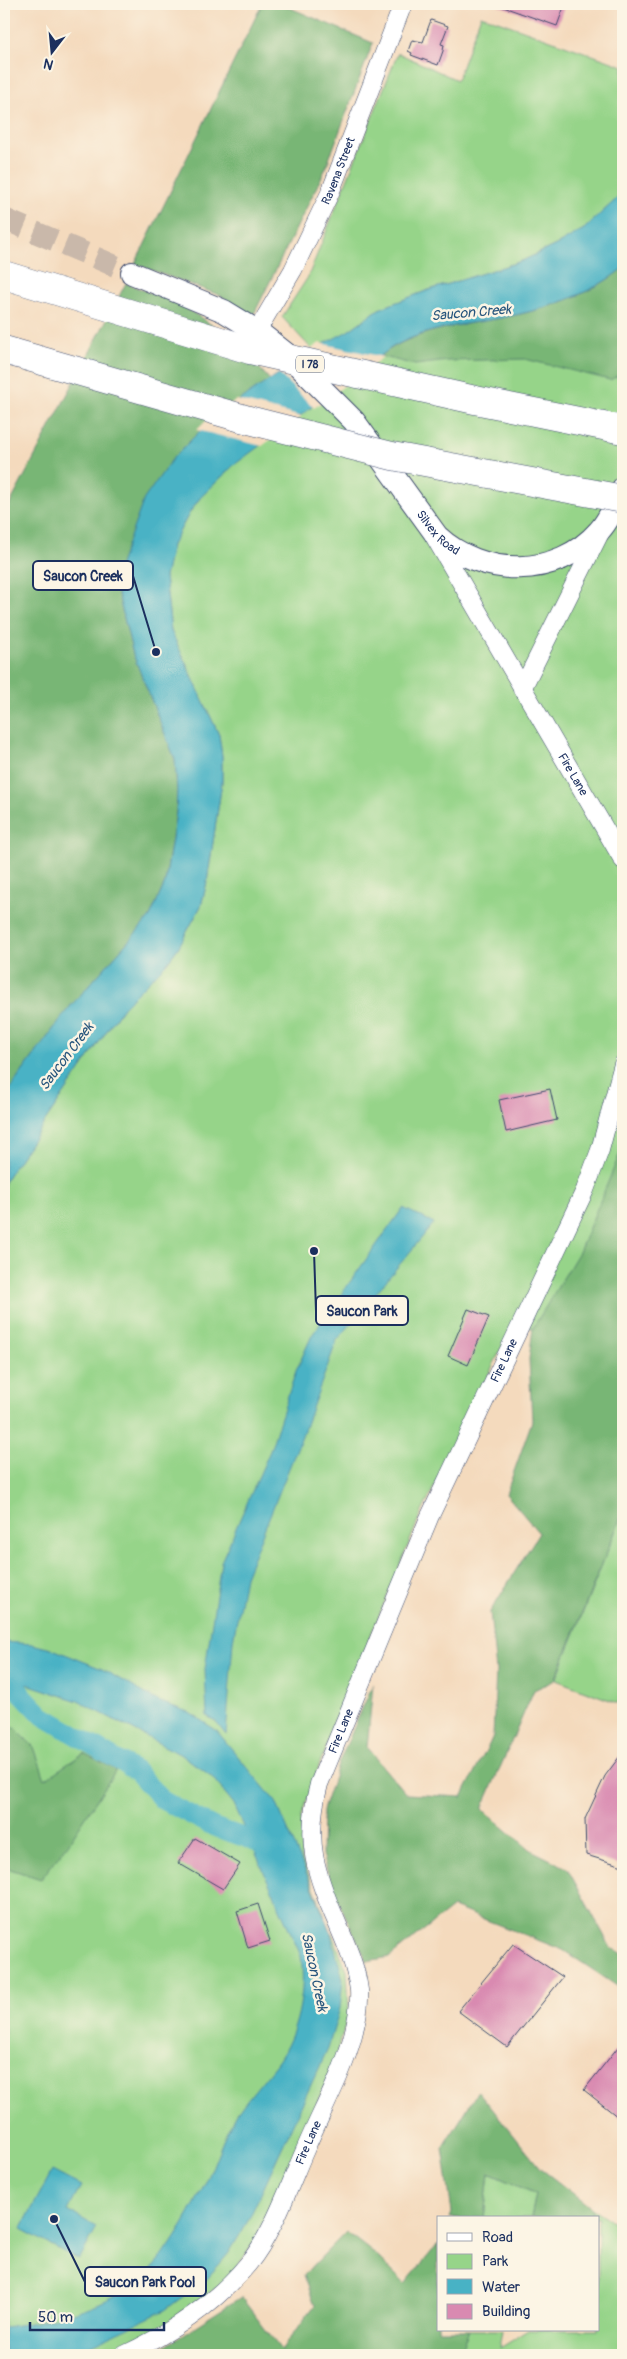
<svg xmlns="http://www.w3.org/2000/svg" width="627" height="2359" viewBox="0 0 627 2359" font-family="Pangolin,sans-serif">
<style>
.green{fill:#96d489;stroke:#588274}
.forest{fill:#78b675;stroke:#4a726a}
.water{fill:#48b2c5;stroke:#327092}
.pier{fill:#f4dabd}
.lines{fill:none;stroke-linecap:round;stroke-linejoin:round}
.canal{stroke:#48b2c5;stroke-width:19}
.building{fill:#d98ab1}
.tertiary-tunnel{stroke:#c9b8aa;stroke-width:22;stroke-dasharray:22 11;stroke-linecap:butt}
.minor-casing{stroke:#3c496c;stroke-width:19}
.tertiary-casing{stroke:#3c496c;stroke-width:24}
.motorway-casing{stroke:#3c496c;stroke-width:29}
.minor{stroke:#fff;stroke-width:18}
.tertiary{stroke:#fff;stroke-width:22}
.motorway{stroke:#fff;stroke-width:28}
.motorway-bridge-casing{stroke:#3c496c;stroke-width:29;stroke-linecap:butt}
.motorway-bridge{stroke:#fff;stroke-width:28}
.labels{text-anchor:middle;stroke-width:5;stroke-linejoin:round;paint-order:stroke}
.shield{fill:#fcf5e5;stroke:#5e6a86;stroke-width:1}
.shield-label{font-size:11px;font-weight:bold;fill:#1b2f5e}
.street-label{font-size:12px;fill:#1b2f5e;stroke:#fcf5e5}
.water-label{font-size:14px;font-style:italic;fill:#28567d;stroke:#fcf5e5}
.leader{fill:none;stroke:#1b2f5e;stroke-width:2}
.callout-dot{fill:#1b2f5e;stroke:#fcf5e5;stroke-width:2}
.callout{fill:#fcf5e5;stroke:#1b2f5e;stroke-width:2}
.callout-label{font-size:14px;text-anchor:middle;font-weight:bold;fill:#1b2f5e}
</style>
<rect width="100%" height="100%" fill="#fcf5e5"/>
<filter id="ink" filterUnits="userSpaceOnUse"><feTurbulence type="fractalNoise" baseFrequency=".02" numOctaves="2"/><feDisplacementMap in="SourceGraphic" scale="10" xChannelSelector="R" yChannelSelector="G"/><feConvolveMatrix kernelMatrix="1 2 1 2 8 2 1 2 1" color-interpolation-filters="sRGB"/></filter>
<filter id="wash" filterUnits="userSpaceOnUse"><feTurbulence type="fractalNoise" baseFrequency=".0096" numOctaves="4" result="noise"/><feDisplacementMap in="SourceGraphic" scale="20" xChannelSelector="R" yChannelSelector="G"/><feGaussianBlur stdDeviation="1.12" result="paint"/><feColorMatrix in="noise" values="0 0 0 0 0 0 0 0 0 0 0 0 0 0 0 0 0 1.4 0 .05"/><feComposite in="paint" operator="in"/></filter>
<g filter="url(#wash)">
<rect width="100%" height="100%" fill="#f4dabd"/>
<path class="green" d="M481 15 623 66V193L584 229 558 244 522 261 426 291 379 309 348 331C366 334 386 338 405 339 421 339 441 331 457 328 514 315 576 307 623 268V1373L515 1320 421 1514 334 1724 301 1816 302 1858 347 1971 349 2012 332 2069 256 2239 229 2279 162 2327 105 2355H4V1182L123 1007 166 964 178 948 201 906 207 882 222 782V756L219 735 171 631 165 576 172 545 190 512 200 498 233 465 343 383 282 317 308 277 398 53 457 80Z
M623 1512V1705L556 1680Z
M489 2173 536 2194 531 2218H484Z
M593 2209 623 2228V2355H458L469 2330H503L500 2348 529 2330H598V2218H590Z"/>
<path class="forest" d="M262 4H281L373 43 325 170 253 316 219 295 135 264Z
M623 268V373L610 380 525 359 448 361 415 365 380 356C416 329 458 326 501 318 544 310 589 296 623 268Z
M126 283 183 306 233 339 270 380 254 392 118 594 133 654 175 759 177 790 176 813 165 883 150 917 68 1009 4 1097V515Z
M623 1146V1512L555 1680 534 1690 482 1809 529 1849 567 1868 611 1948 623 1954V1990L563 1950 453 1907 390 1957 367 1961 335 1894 322 1855 323 1810 339 1762 373 1684 367 1748 406 1794 462 1797 493 1737 496 1671 490 1612 539 1533 506 1494 532 1421 529 1359 533 1328 579 1252Z
M4 1717 34 1747 45 1779 84 1753 116 1770 68 1844 41 1879 4 1867Z
M478 2091 540 2168 593 2209 590 2218H531L536 2194 489 2173 484 2218H450L452 2213 443 2148Z
M346 2232 377 2256 405 2284 438 2244V2330H469L458 2355H144L166 2345 241 2297 281 2350 315 2305 304 2275Z"/>
<path class="water" d="M623 193V268C589 296 543 310 501 318 462 325 425 328 391 348L234 465 200 498 190 512 172 545 165 577 171 631 219 735 222 756V782L207 882 201 906 178 948 166 964 123 1007 4 1182V1097L68 1009 150 917 165 883 176 813 177 790 175 759 133 654 118 594 119 567 144 499 173 458 212 419 318 347 348 331 379 309 426 291 522 261 558 244 584 229Z
M403 1208 434 1223 337 1340 300 1441 245 1577 233 1641 226 1735 215 1721 207 1716 205 1669 221 1562 270 1451 296 1371 312 1335Z
M4 1642 32 1644 55 1650 102 1669 158 1701 188 1712 216 1730 276 1802 329 1927 343 1979 340 2008 328 2048 248 2221 229 2253 218 2266 205 2280 165 2310 83 2349 64 2355H4V2327C56 2320 122 2305 158 2262 176 2239 192 2210 205 2184 216 2162 223 2135 236 2115 248 2097 263 2081 276 2064 298 2034 306 1992 301 1956L234 1804 211 1776 185 1757 78 1701 30 1685 4 1683Z
M52 2171 81 2186 68 2211 97 2227 79 2260 21 2229Z"/>
<path class="pier" d="M320 343 383 357 314 408 277 372Z
M237 400 302 417 262 446 197 430 210 417Z"/>
<g class="lines">
<path class="canal" d="M4 1675 43 1716 136 1771 162 1800 214 1827 272 1847"/>
</g>
<g id="blocks">
<path class="building" d="M495 4H565L557 26Z
M431 20 448 26 441 44 444 45 443 51 438 65 411 55 412 53 408 51 412 40 423 42Z
M550 1089 557 1120 506 1132 499 1100Z
M468 1309 489 1317 468 1365 448 1356Z
M623 1752V1866L586 1855 585 1819 605 1776Z
M195 1838 240 1864 223 1889 178 1863Z
M258 1904 270 1941 248 1948 237 1911Z
M513 1944 563 1977 507 2047 458 2011Z
M618 2047 623 2052V2121L584 2090Z"/>
</g>
</g>
<g filter="url(#ink)">
<use href="#blocks" fill-opacity="0" stroke="#3c496c" stroke-width="1"/>
<g class="lines">
<path class="tertiary-tunnel" d="M4 219 132 273"/>
<defs>
<g id="minor">
<path id="s1" d="M257 331 293 270 330 193 403 4"/>
<path id="s2" d="M434 536 623 860"/>
<path d="M522 689 600 533"/>
<path id="s3" d="M124 2355C171 2333 214 2305 248 2264 272 2236 290 2184 305 2150 321 2112 343 2074 353 2035 357 2020 360 2005 359 1990 356 1967 347 1946 338 1925 315 1873 304 1841 319 1784L429 1518 585 1190 600 1150 623 1064"/>
</g>
<g id="tertiary">
<path id="s4" d="M132 273 224 311 257 331 290 357 354 421 437 536C482 578 557 579 599 531 610 519 616 503 623 488"/>
</g>
<path id="motorway" d="M4 275 250 350 475 400 623 430"/>
</defs>
<use href="#minor" class="minor-casing"/>
<use href="#tertiary" class="tertiary-casing"/>
<use href="#motorway" class="motorway-casing"/>
<use href="#minor" class="minor"/>
<use href="#tertiary" class="tertiary"/>
<use href="#motorway" class="motorway"/>
<defs>
<path id="motorway-bridge" d="M4 350 245 419 392 456 623 499"/>
</defs>
<use href="#motorway-bridge" class="motorway-bridge-casing"/>
<use href="#motorway-bridge" class="motorway-bridge"/>
</g>
</g>
<g class="labels">
<rect class="shield" x="296" y="355.5" width="28" height="17" rx="4"/>
<g class="shield-label">
<text x="310" y="368">I 78</text>
</g>
<g class="street-label">
<text dy="4" stroke="none"><textPath href="#s1" startOffset="180">Ravena Street</textPath></text>
<text dy="4" stroke="none"><textPath href="#s4" startOffset="411">Silvex Road</textPath></text>
<text dy="4" stroke="none"><textPath href="#s2" startOffset="276">Fire Lane</textPath></text>
<text dy="4" stroke="none"><textPath href="#s3" startOffset="1130">Fire Lane</textPath></text>
<text dy="4" stroke="none"><textPath href="#s3" startOffset="725">Fire Lane</textPath></text>
<text dy="4" stroke="none"><textPath href="#s3" startOffset="291">Fire Lane</textPath></text>
</g>
<g class="water-label">
<text transform="translate(471 312) rotate(-5)" y="5">Saucon Creek</text>
<text transform="translate(66 1056) rotate(-53)" y="5">Saucon Creek</text>
<text transform="translate(315 1972) rotate(78)" y="5">Saucon Creek</text>
</g>
</g>
<path class="leader" d="M156 652L133 576M314 1251L316 1311M54 2219L85 2282"/>
<g class="callout-dot">
<circle cx="156" cy="652" r="5"/>
<circle cx="314" cy="1251" r="5"/>
<circle cx="54" cy="2219" r="5"/>
</g>
<g class="callout">
<rect x="33" y="561" width="100" height="29" rx="5"/>
<rect x="316" y="1296" width="92" height="29" rx="5"/>
<rect x="85" y="2267" width="121" height="29" rx="5"/>
</g>
<g class="callout-label">
<text x="83" y="581">Saucon Creek</text>
<text x="362" y="1316">Saucon Park</text>
<text x="145" y="2287">Saucon Park Pool</text>
</g>
<rect width="627" height="2359" fill="none" stroke="#fcf5e5" stroke-width="20"/>
<rect x="437" y="2216" width="162" height="115" fill="#fcf5e5" stroke="#a2a6af"/>
<rect x="447" y="2233" width="25" height="8" fill="#ffffff" stroke="#a2a6af"/>
<text x="482" y="2242" font-size="15" fill="#1b2f5e">Road</text>
<rect x="447" y="2254" width="25" height="15" fill="#96d489" stroke="#a2a6af"/>
<text x="482" y="2266" font-size="15" fill="#1b2f5e">Park</text>
<rect x="447" y="2279" width="25" height="15" fill="#48b2c5" stroke="#a2a6af"/>
<text x="482" y="2292" font-size="15" fill="#1b2f5e">Water</text>
<rect x="447" y="2304" width="25" height="15" fill="#d98ab1" stroke="#a2a6af"/>
<text x="482" y="2316" font-size="15" fill="#1b2f5e">Building</text>
<g transform="translate(52 52) rotate(196)" stroke="#fcf5e5" stroke-width="4" paint-order="stroke">
<path d="M0-4L9 19L0 12L-9 19Z" fill="#1b2f5e"/>
<text y="-8" font-size="14" font-weight="bold" text-anchor="middle" fill="#1b2f5e">N</text>
</g>
<path d="M30 2322v8h134v-8" fill="none" stroke="#1b2f5e" stroke-width="2.5"/>
<text x="38" y="2322" font-size="15" fill="#1b2f5e" stroke="#fcf5e5" stroke-width="4" paint-order="stroke">50 m</text>
</svg>
